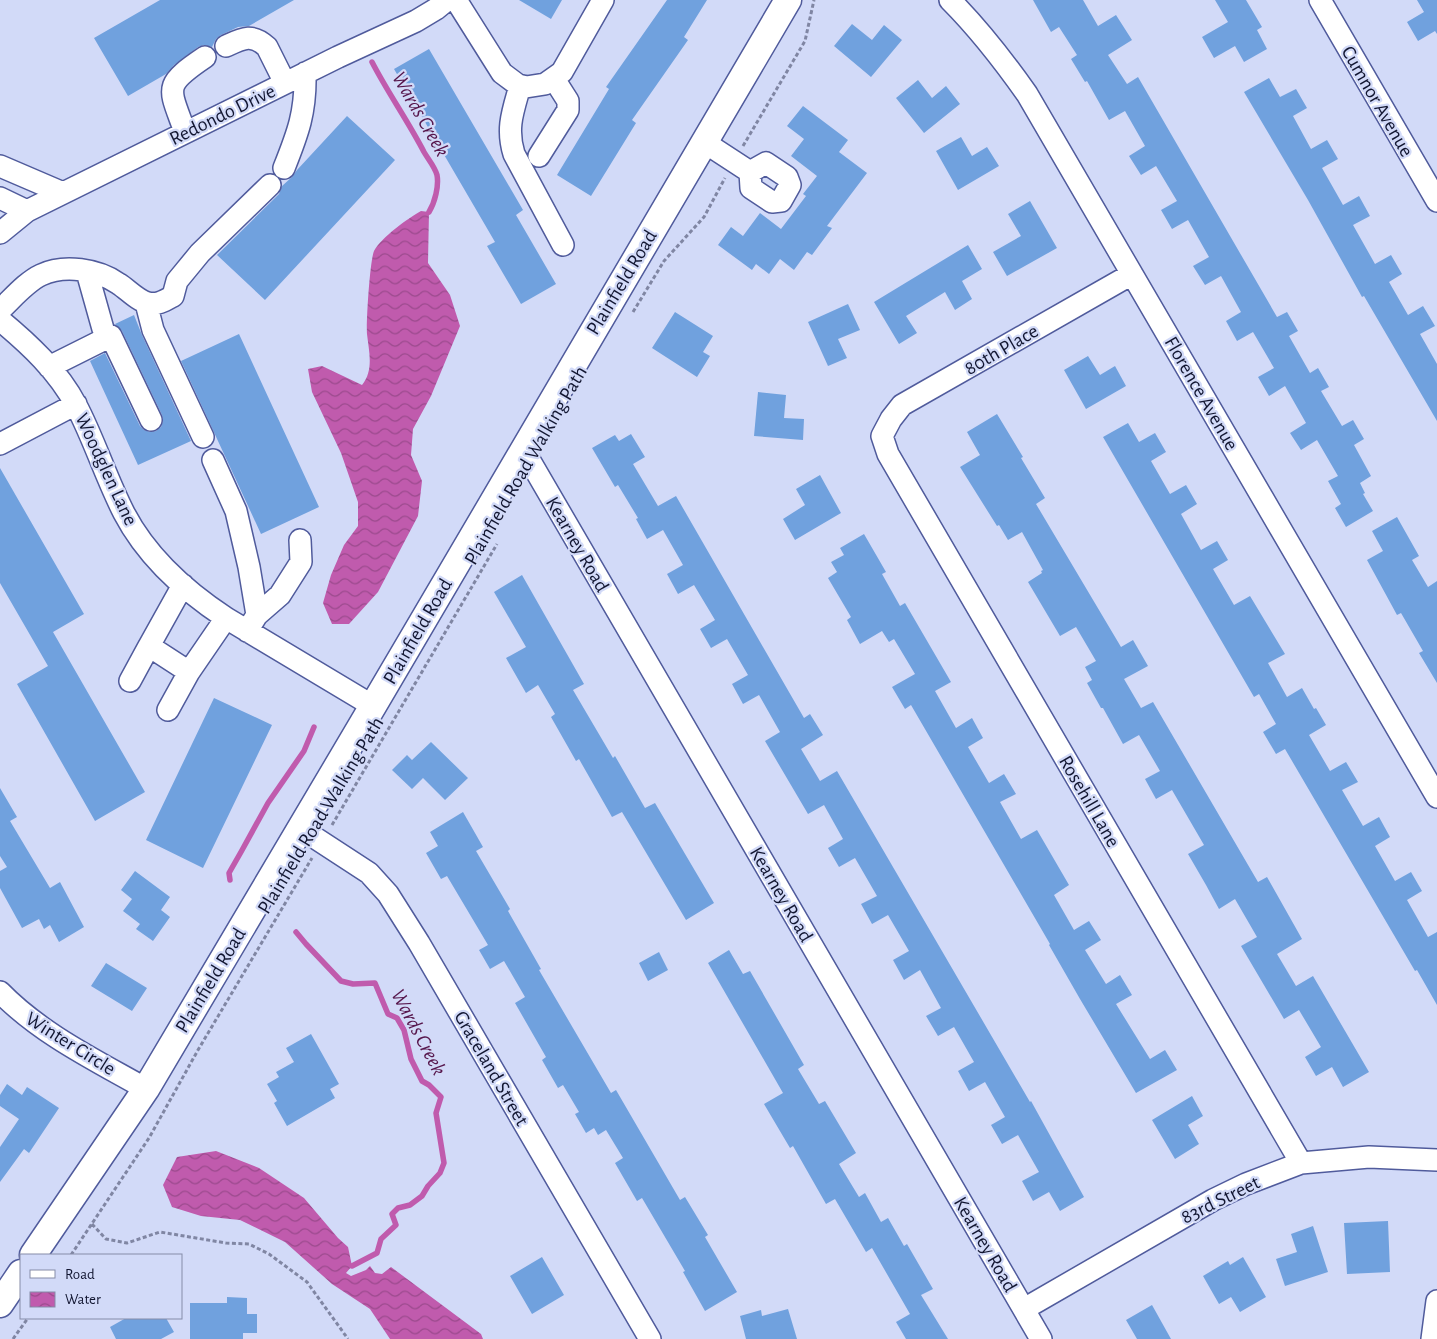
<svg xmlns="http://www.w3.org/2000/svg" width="1437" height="1339" viewBox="0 0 1437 1339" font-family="'Alegreya Sans',sans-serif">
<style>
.water{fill:url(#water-waves)}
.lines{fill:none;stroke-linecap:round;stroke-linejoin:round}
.stream{stroke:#c05bad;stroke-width:5.5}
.building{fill:#70a1de}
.minor-casing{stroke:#505b9c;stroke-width:24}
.major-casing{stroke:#505b9c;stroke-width:29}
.path{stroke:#8086a3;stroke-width:3;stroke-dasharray:4 2.5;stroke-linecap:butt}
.minor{stroke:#fff;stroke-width:21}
.major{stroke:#fff;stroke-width:26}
.labels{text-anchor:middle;stroke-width:4.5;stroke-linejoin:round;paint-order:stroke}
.street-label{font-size:20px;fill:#121631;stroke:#d2daf8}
.water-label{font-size:21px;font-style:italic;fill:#56164c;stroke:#d2daf8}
</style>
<defs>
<pattern id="water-waves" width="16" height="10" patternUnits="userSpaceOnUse" patternTransform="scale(1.25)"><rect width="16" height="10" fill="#c05bad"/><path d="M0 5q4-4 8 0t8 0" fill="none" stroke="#9b4a8d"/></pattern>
</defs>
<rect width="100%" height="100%" fill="#d2daf8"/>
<path class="water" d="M421 211 429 212 428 263 450 295 460 326 431 396 413 429 411 455 422 481 418 516 378 592 349 624H332L323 603 331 575 344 545 358 526V502L341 453 312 392 308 369 322 366 362 385C374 370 369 352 367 334 366 322 370 260 374 251 381 238 408 218 421 211Z
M216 1151 259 1168 304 1198 338 1238 348 1247 352 1266 346 1273 351 1276 366 1270 370 1266 375 1273 382 1274 391 1267 481 1334 483 1339H390L370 1309 332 1284 285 1242 240 1220 201 1216 172 1207 163 1185 177 1157Z"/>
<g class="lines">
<path class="stream" d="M372 62C388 93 408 121 424 152 428 159 435 167 437 175 439 186 435 202 429 212
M230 880 229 873 241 852 268 803 304 751 314 727
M296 932 306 944 341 981 353 984 375 983 388 1014 397 1018 404 1030 411 1059 422 1081 429 1085 441 1097 436 1113 444 1163 440 1173 428 1186 422 1196 410 1205 398 1208 392 1214 396 1225 381 1239 377 1253 352 1266"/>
</g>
<path class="building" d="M160 0H294L249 26 238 27 221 35 216 39 212 47 204 45 198 47 174 65 166 74 128 96 94 38Z
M519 0H562L551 19Z
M667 0H707L684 37 688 40 632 120 636 123 591 196 557 175 609 89 606 87Z
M1033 0H1083L1098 26 1116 15 1132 40 1108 55 1127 84 1138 77 1277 317 1287 312 1298 331 1289 336 1310 373 1318 368 1329 387 1321 391 1342 426 1353 420 1364 439 1354 445 1371 476 1360 483 1365 493 1363 494 1373 511 1346 527 1335 508 1341 504 1328 481 1338 476 1317 440 1301 450 1290 433 1306 423 1285 386 1269 396 1258 377 1274 368 1253 332 1237 341 1226 321 1241 312 1221 276 1205 285 1193 266 1209 257 1188 220 1172 229 1161 210 1177 201 1156 166 1141 175 1129 156 1145 146 1125 111 1109 120 1087 81 1085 82 1071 59 1077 55 1059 27 1051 32Z
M1215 0H1246L1262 27 1257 30 1267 49 1244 62 1235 46 1214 58 1202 37 1228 22Z
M1417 0H1437V34L1435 31 1418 41 1407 22 1424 12Z
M852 24 872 40 884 25 902 40 871 77 834 46Z
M429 49 523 210 516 215 556 284 521 304 487 246 495 242 394 69Z
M1269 78 1280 97 1296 89 1307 108 1293 116 1311 149 1327 140 1338 159 1322 168 1343 205 1359 196 1370 216 1353 225 1375 264 1391 255 1402 274 1389 282 1408 315 1423 306 1435 326 1420 334 1437 364V421L1364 296 1362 297 1308 200 1244 92Z
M918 80 932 98 946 86 960 104 924 133 896 98Z
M803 106 848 140 839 152 867 173 827 226 832 228 812 255 807 252 794 270 780 259 769 274 756 264 752 270 718 245 731 227 743 236 760 213 781 229 806 196 803 194 817 176 791 156 804 139 787 126Z
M347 116 395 160 265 300 217 255 279 194 282 186 292 177 297 170Z
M961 137 972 156 987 147 999 166 958 190 936 151Z
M1030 201 1057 248 1007 276 993 252 1021 236 1008 214Z
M968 245 982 269 962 281 972 299 955 310 945 292 906 316 917 333 899 344 874 302Z
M848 304 860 330 838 339 847 358 828 366 808 322Z
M675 312 713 336 703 352 710 356 697 377 652 348Z
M134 315 142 335 191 441 138 465 90 361 105 353 140 426 144 430 150 432 156 431 161 427 163 421 162 415 122 331 115 324Z
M239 334 319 507 261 534 181 361Z
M1088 356 1100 375 1115 366 1126 386 1086 409 1064 370Z
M758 392 786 395 784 418 804 419 803 440 754 436Z
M997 414 1023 457 1021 458 1045 498 1036 504 1121 647 1133 640 1148 666 1124 679 1141 708 1153 702 1258 882 1267 877 1302 939 1277 954 1296 986 1313 976 1369 1072 1343 1087 1332 1067 1316 1076 1305 1057 1321 1047 1299 1010 1284 1019 1241 946 1257 937 1235 899 1219 909 1206 885 1188 854 1204 845 1172 790 1156 799 1145 779 1160 771 1139 735 1123 744 1103 708H1101L1087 683 1092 680 1085 667 1096 661 1076 627 1060 636 1028 582 1042 573 1041 571 1043 570 1022 532 1008 540 999 525 997 526 960 467 980 455 967 432Z
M1128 423 1139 442 1155 433 1166 452 1151 461 1170 494 1186 485 1197 504 1181 514 1201 550 1217 541 1228 560 1213 569 1234 605 1250 596 1285 654 1268 663 1287 697 1302 688 1314 709 1316 708 1326 725 1309 735 1330 771 1346 762 1358 782 1342 790 1363 826 1379 817 1390 837 1375 846 1395 881 1411 872 1422 891 1407 900 1428 937 1437 932V1005L1417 970 1415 971 1285 749 1276 754 1263 732 1276 724 1259 694 1254 697 1103 437Z
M631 434 645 457 633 464 658 506 676 496 804 718 810 714 823 735 801 749 820 781 837 771 1030 1102 1031 1101 1084 1197 1060 1211 1049 1192 1033 1201 1022 1181 1039 1172 1018 1135 1002 1144 991 1125 1005 1117 985 1082 969 1091 958 1071 974 1062 954 1027 938 1036 926 1016 941 1008 920 970 904 980 893 960 909 951 888 915 872 924 861 904 877 896 855 858 839 867 828 848 843 839 824 805 808 814 765 741 780 732 759 695 743 704 732 684 748 675 727 639 711 648 700 629 715 620 694 585 678 594 667 574 683 565 663 530 647 539 636 519 638 518 618 485 615 487 592 448 615 435 619 441Z
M0 468 84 614 53 632 145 792 95 821 17 684 48 666 0 583Z
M820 475 841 513 795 540 783 519 805 505 796 489Z
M1397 517 1419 556 1412 560 1428 587 1437 581V683L1419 653 1423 651 1401 613 1397 615 1367 560 1383 551 1372 531Z
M864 534 886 572 882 574 900 606 905 603 951 682 935 691 956 728 972 718 983 738 968 747 989 783 1004 774 1016 794 1000 802 1021 839 1037 830 1069 885 1054 895 1074 930 1089 921 1101 940 1085 950 1106 984 1120 975 1132 995 1116 1004 1150 1059 1165 1050 1177 1070 1136 1093 1080 999 1049 945 1050 944 911 705 905 709 892 687 915 674 894 639 889 642 882 631 860 644 847 620 851 617 828 578 837 572 831 562 844 555 840 548Z
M522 575 584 684 573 690 613 758 615 756 645 808 655 803 714 903 686 920 622 812 612 817 579 759 576 761 551 717 555 714 538 685 526 693 506 658 526 647 494 592Z
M214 698 272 725 203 868 146 840Z
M431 742 468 778 445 800 423 778 412 789 392 770 407 755 412 760Z
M0 788 17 817 10 821 50 888 60 882 84 927 59 942 50 925 44 929 39 919 22 928 0 888V871L7 867 0 856Z
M463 812 483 847 476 851 510 909 508 911 541 969 539 970 611 1093 616 1090 680 1200 685 1197 708 1235 705 1237 737 1292 705 1311 683 1272 685 1271 642 1198 637 1201 615 1163 623 1158 606 1130 598 1135 594 1128 586 1133 575 1114 579 1112 563 1085 558 1088 542 1060 546 1057 515 1003 525 997 504 961 490 969 479 950 488 945 447 876 441 879 426 853 438 846 430 832Z
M135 871 170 897 161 910 170 917 153 941 136 929 140 924 123 911 132 899 121 890Z
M729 950 743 974 750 971 804 1065 798 1069 819 1104 825 1101 856 1153 839 1164 859 1197 865 1193 881 1222 888 1218 904 1246 907 1244 933 1289 921 1295 948 1339H906L896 1322 910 1314 872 1248 866 1252 835 1199 826 1204 793 1146 790 1148 764 1104 783 1093 708 963Z
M659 952 668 970 648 981 639 963Z
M106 963 147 988 132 1011 91 986Z
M311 1034 339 1084 330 1089 335 1098 287 1126 274 1103 277 1101 267 1084 279 1077 276 1072 294 1062 286 1048Z
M7 1084 22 1095 27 1087 59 1108 29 1153 24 1149 0 1182V1147L19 1119 0 1106V1095Z
M1192 1096 1203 1116 1188 1125 1199 1144 1175 1159 1152 1120Z
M1388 1221 1390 1272 1347 1274 1344 1223Z
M1313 1226 1328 1272 1285 1286 1276 1259 1297 1252 1291 1234Z
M542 1257 564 1295 532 1314 510 1276Z
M1243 1257 1266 1297 1240 1312 1231 1297 1219 1304 1203 1276 1228 1261 1230 1265Z
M227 1297 247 1298V1314H257V1333H243V1339H190V1303H227Z
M1152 1305 1171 1339H1137L1126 1320Z
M788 1309 797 1339H746L740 1316 761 1310 762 1316Z
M126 1318H166L174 1332 161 1339H116L110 1327Z"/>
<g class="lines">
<defs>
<path id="minor" d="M456 0 502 73 518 85 526 87 545 84 562 72 603 0
M950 0C980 30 1003 60 1027 94L1437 797
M1320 0 1437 201
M226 46C243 38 252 33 267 47L285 83
M520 86C513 111 506 128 514 154L563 245
M185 132C169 87 162 86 205 57
M704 142 750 172 766 163 787 177 790 185 781 201 772 202 751 188 750 172
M539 156 568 110V101L554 79
M0 166 63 193
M284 168C298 133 306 112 305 73
M0 198 27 211
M0 233 27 211 338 57 416 21 436 9 447 0
M87 272 103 329
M1132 274 902 405 891 419 882 436 888 454 1301 1163
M146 303 153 330 203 437
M0 310C12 299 26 282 41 275 64 264 98 269 119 284 127 289 138 301 148 303 158 305 164 301 173 296L177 281 200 253 270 185
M0 320C29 344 58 371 76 405 94 439 106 478 124 513 147 557 185 591 226 618L373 706
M49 367 111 336 151 420
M0 444 76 404
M523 449 1041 1339
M213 460 236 511 249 567 257 615 247 631
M183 585 149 646 189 672 226 618
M257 615 280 595 301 562 300 540
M130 681 149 646
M168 710 189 672
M300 828 369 873 388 894 419 943 650 1339
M0 992C41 1034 95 1060 146 1089
M1024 1309 1213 1200 1246 1184 1301 1163 1369 1157 1437 1160
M1432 1339 1437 1301"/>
<path id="major" d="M33 1255 146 1089 373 706 788 0
M0 1304 21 1273"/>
</defs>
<use href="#minor" class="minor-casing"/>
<use href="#major" class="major-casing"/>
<path class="path" d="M743 146 805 41 814 0
M633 312 664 261 704 217 725 178
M332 825 497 544
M92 1224 106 1239 127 1243 160 1232 226 1243 249 1244 269 1254 307 1282 348 1339
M71 1255 149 1138 198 1050 312 858
M13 1339 28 1318"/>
<use href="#minor" class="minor"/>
<use href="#major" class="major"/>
</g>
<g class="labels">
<g class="street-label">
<text transform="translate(1378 101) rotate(60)" y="7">Cumnor Avenue</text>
<text transform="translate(222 114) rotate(-26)" y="7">Redondo Drive</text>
<text transform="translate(621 282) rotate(-59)" y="7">Plainfield Road</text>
<text transform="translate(1001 349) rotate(-30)" y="7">80th Place</text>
<text transform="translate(1202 393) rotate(60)" y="7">Florence Avenue</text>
<text transform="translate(525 465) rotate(-60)" y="7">Plainfield Road Walking Path</text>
<text transform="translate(107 469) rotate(65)" y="7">Woodglen Lane</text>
<text transform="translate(578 544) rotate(60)" y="7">Kearney Road</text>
<text transform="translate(417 631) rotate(-60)" y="7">Plainfield Road</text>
<text transform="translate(1090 801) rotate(60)" y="7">Rosehill Lane</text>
<text transform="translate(320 815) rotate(-59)" y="7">Plainfield Road Walking Path</text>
<text transform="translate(782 894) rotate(60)" y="7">Kearney Road</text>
<text transform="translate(210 980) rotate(-59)" y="7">Plainfield Road</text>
<text transform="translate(71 1043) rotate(32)" y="7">Winter Circle</text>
<text transform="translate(492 1068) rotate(60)" y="7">Graceland Street</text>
<text transform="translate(1220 1199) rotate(-26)" y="7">83rd Street</text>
<text transform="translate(986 1244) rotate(60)" y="7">Kearney Road</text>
</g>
<g class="water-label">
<text transform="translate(421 114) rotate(60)" y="7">Wards Creek</text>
<text transform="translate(419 1032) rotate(62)" y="7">Wards Creek</text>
</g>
</g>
<rect x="20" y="1254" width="162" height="65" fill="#d2daf8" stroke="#858ca8"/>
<rect x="30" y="1270" width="25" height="8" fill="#ffffff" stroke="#858ca8"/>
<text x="65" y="1279" font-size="15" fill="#121631">Road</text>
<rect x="30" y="1292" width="25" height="15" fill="url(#water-waves)" stroke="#858ca8"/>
<text x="65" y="1304" font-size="15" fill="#121631">Water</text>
</svg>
